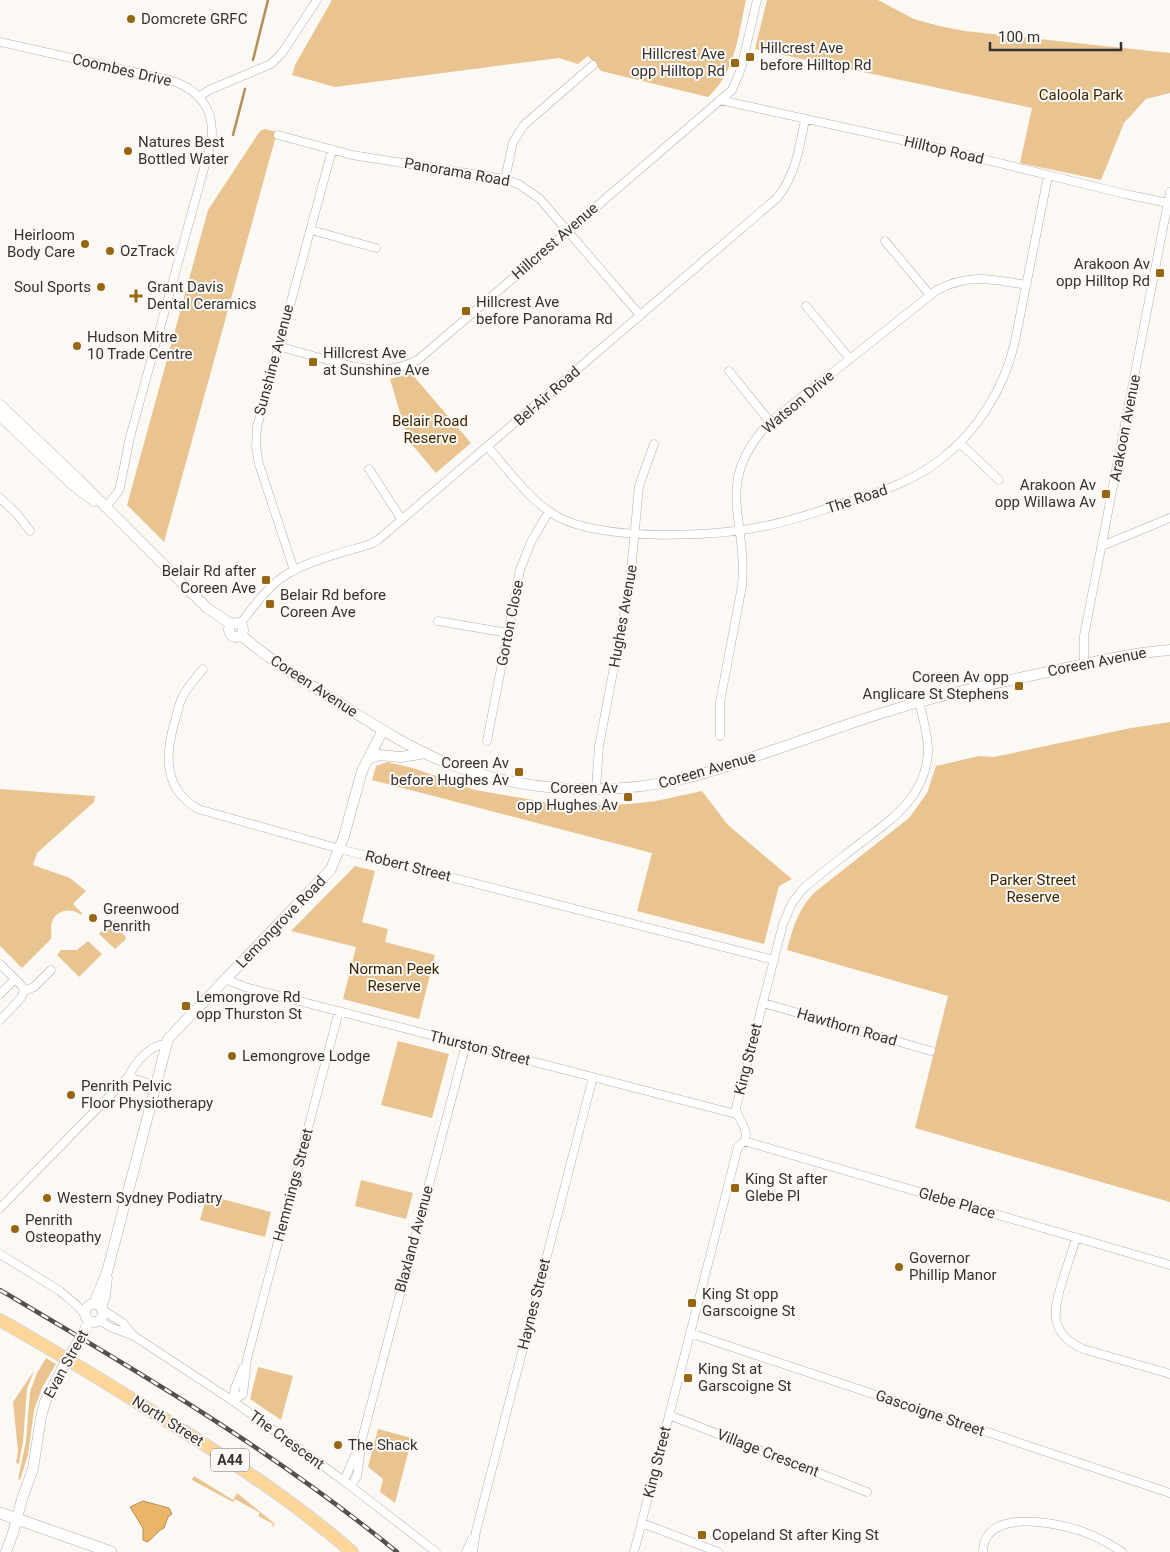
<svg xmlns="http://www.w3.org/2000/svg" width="1170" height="1552" viewBox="0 0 1170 1552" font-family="Roboto,sans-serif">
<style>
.green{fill:#e9c491}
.water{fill:#eab567;stroke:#b38e57}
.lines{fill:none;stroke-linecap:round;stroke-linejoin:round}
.stream{stroke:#b38e57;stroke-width:2.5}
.minor-casing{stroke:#b2afab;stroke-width:9}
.tertiary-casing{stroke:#b2afab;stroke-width:11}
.secondary-casing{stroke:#b2afab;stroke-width:12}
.trunk-casing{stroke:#d6d6d6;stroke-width:14}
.minor{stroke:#fff;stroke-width:8}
.tertiary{stroke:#fff;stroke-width:10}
.secondary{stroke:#fff;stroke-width:11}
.trunk{stroke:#fed69a;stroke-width:12}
.rail-casing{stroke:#525150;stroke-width:4.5}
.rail{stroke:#fcf9f5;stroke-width:2.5;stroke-dasharray:8;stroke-linecap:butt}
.tertiary-bridge-casing{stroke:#b2afab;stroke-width:11;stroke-linecap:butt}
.tertiary-bridge{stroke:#fff;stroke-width:10}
.poi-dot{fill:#956715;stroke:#fcf9f5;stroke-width:2}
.labels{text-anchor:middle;stroke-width:4;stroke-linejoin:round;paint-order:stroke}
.shield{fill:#fcf9f5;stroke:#706e6c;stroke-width:1}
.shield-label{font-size:14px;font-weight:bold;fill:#343332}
.poi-label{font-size:15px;fill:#343332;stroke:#fcf9f5;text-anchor:start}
.street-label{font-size:15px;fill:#343332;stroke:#fcf9f5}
.park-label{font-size:15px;fill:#3b2602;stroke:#fcf9f5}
</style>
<rect width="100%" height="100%" fill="#fcf9f5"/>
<path class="green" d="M332 0H746C738 35 736 71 708 97L601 71 588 56 578 64 559 58 335 87 292 75 295 65Z
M767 0H878L914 19 939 26 965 31 1170 53V93L1146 99 1124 123 1101 180 1020 163 1032 108 755 49Z
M265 129 277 132 164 542 127 505 208 210 260 131Z
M411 373 471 443 436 473 408 440 390 379Z
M1170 722V1202L915 1128 948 996 787 950C793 928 798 909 815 892L909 818 927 793 936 766 979 756 994 757 1131 728Z
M387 762 413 768 475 790 551 803 589 806 630 804 656 801 702 791 728 825 792 879 779 886 764 944 637 911 652 853 372 780 376 766Z
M0 789 95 796 94 802 37 853 33 865 70 878 86 891 73 904 82 913 81 915C71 907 56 910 52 922 50 927 52 933 51 939L22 968 0 946Z
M355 866 375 871 362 922 388 929 385 942 435 955 419 1019 343 999 356 947 291 931Z
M109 923H112L126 937 125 940 115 949 99 934Z
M88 941 102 954 79 977 57 955 61 950H77Z
M398 1041 449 1054 432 1118 381 1105Z
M361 1180 413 1193 406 1219 355 1206Z
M207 1195 271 1212 265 1237 200 1220Z
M46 1358 56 1364 42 1388 34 1410 28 1455 20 1480 18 1479 26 1441 30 1392 37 1373Z
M258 1367 293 1376 281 1420 250 1399Z
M34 1371 27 1389 23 1441 19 1464 16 1463 18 1451 13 1402Z
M378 1429 412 1438 395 1503 380 1492 383 1479 368 1467Z
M194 1476 233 1500 237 1493 275 1524 272 1528 273 1524 258 1516 260 1513 235 1499 233 1502 192 1480Z"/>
<path class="water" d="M143 1501 169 1508 172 1514 168 1517 164 1528C156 1532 154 1538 147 1542L143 1540V1528L130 1507Z"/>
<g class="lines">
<path class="stream" d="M253 60 268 0
M233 135 245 89"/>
<defs>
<path id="minor" d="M0 42 173 81C201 91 216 112 211 143L130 437 120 487 118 492 105 508
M200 96 209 90 271 64 282 53 317 0
M720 100 938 148 1125 194 1168 203
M278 135 352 155 505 179 520 185 540 199 640 315
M505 179 513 142 524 125 593 65
M311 230 376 248
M885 241 930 295
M806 306 850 359
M278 346C296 351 313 356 331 361 362 369 389 376 419 359L732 90 741 69 757 0
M729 371 770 422
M960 443 999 480
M488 447C509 471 531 503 560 518 607 541 714 537 765 526 791 521 816 512 841 504 877 493 910 483 940 460 978 431 1005 387 1015 341L1048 176
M369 469 402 520
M0 498 17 514 30 531
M1102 546 1170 518
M294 570 259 464 256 447 257 427 332 150
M438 621 508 633
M240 624C251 610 262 594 275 583 297 563 342 553 371 544L379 539 777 198C796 175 799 148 805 120
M1084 664V636L1170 192
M203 669C196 678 187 687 182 698 178 706 177 715 174 724 165 757 164 789 198 809L340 849 774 960
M720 736V702L742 586C748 517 712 483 770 422L937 290C969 273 992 279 1026 285
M487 741 520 570 531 542 549 511
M596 789 599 746 630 582 639 486 654 444
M0 964 21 985 24 991 21 998 0 1020
M225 979 245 987 736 1114
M24 991 34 987 51 970
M0 994 15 979
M763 1003 931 1051
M128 1077 155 1085
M744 1141 1170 1265
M0 1208 128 1077C135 1063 149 1045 166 1044
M1076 1238C1072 1252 1067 1266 1063 1279 1053 1310 1048 1333 1083 1349L1170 1374
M0 1254 60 1291C68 1299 78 1304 84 1314
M103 1310 123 1323 132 1334
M99 1320 110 1327 134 1336 233 1401 344 1481 436 1552
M690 1333 1170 1493
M233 1401 243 1394 247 1359 339 1011
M233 1401 235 1388 243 1368
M669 1415 867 1492
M344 1481 358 1448
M351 1486 357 1476 363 1435 466 1044
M642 1523 718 1552
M466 1552 472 1539
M473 1552 476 1531 593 1077
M634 1552 738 1147C740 1144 743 1143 744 1141 751 1130 736 1118 736 1108L783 924 792 903 803 889C822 872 843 857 863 841 895 817 926 795 928 751 928 735 923 718 919 702
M983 1552C983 1508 1054 1522 1081 1531 1095 1536 1109 1543 1122 1552"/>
<path id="tertiary" d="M0 405 78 479 207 608 231 624
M0 416 73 485 94 501
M229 630a7 7 0 1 1 14 0a7 7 0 1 1-14 0Z
M241 635C273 663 311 685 347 708 379 728 412 749 447 763 523 792 608 797 686 778 712 772 737 763 762 754 795 743 828 731 861 720 922 699 985 685 1048 672 1088 663 1129 653 1170 650
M368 759 379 755 401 757 426 753
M85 1313a9 9 0 1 1 18 0a9 9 0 1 1-18 0Z
M94 1304 107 1272 168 1039 331 869 344 836 362 771 383 730
M101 1308 105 1296 107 1278
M6 1552 13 1533 22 1499 33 1469 41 1417 45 1402 63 1367"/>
<path id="secondary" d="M0 1513 111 1552"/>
<path id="trunk" d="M0 1320C53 1350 105 1382 156 1414 224 1456 291 1499 352 1552"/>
</defs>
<use href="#minor" class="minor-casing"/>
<use href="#tertiary" class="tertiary-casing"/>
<use href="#secondary" class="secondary-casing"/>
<use href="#trunk" class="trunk-casing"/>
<use href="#minor" class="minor"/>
<use href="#tertiary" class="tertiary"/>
<use href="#secondary" class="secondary"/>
<use href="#trunk" class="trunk"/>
<defs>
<path id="rail" d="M0 1290C137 1371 274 1451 397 1552"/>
</defs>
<use href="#rail" class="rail-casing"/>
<use href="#rail" class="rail"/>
<defs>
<path id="tertiary-bridge" d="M63 1367 86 1328"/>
</defs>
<use href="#tertiary-bridge" class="tertiary-bridge-casing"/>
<use href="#tertiary-bridge" class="tertiary-bridge"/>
</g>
<g class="poi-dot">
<circle cx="131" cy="19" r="5"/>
<rect x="745" y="52" width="10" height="10" rx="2.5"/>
<rect x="730" y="58" width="10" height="10" rx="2.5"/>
<circle cx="128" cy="151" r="5"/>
<circle cx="85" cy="244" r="5"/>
<circle cx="110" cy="251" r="5"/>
<rect x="1155" y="268" width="10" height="10" rx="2.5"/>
<circle cx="101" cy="287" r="5"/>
<path d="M133.5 288.5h5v5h5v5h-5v5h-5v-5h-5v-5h5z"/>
<rect x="461" y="306" width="10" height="10" rx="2.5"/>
<circle cx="77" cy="346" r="5"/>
<rect x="308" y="357" width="10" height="10" rx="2.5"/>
<rect x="1101" y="489" width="10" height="10" rx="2.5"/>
<rect x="261" y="575" width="10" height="10" rx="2.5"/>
<rect x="265" y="599" width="10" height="10" rx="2.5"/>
<rect x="1014" y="681" width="10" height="10" rx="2.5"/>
<rect x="514" y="767" width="10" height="10" rx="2.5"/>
<rect x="623" y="792" width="10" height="10" rx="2.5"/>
<circle cx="93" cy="918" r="5"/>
<rect x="181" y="1001" width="10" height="10" rx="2.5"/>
<circle cx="232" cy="1056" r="5"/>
<circle cx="71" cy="1095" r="5"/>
<rect x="730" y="1183" width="10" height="10" rx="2.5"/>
<circle cx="47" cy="1198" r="5"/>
<circle cx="15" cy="1229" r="5"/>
<circle cx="899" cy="1267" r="5"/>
<rect x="687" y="1298" width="10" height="10" rx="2.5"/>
<rect x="683" y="1373" width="10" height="10" rx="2.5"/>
<circle cx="338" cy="1445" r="5"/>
<rect x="697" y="1530" width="10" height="10" rx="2.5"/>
</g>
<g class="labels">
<rect class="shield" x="211" y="1448.5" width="38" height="23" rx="4"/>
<g class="shield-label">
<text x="230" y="1465">A44</text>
</g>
<g class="poi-label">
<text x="141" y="24">Domcrete GRFC</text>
<text x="760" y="53">Hillcrest Ave<tspan x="760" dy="17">before Hilltop Rd</tspan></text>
<text x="725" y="59" text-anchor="end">Hillcrest Ave<tspan x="725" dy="17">opp Hilltop Rd</tspan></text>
<text x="138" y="147">Natures Best<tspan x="138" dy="17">Bottled Water</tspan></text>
<text x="75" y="240" text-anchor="end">Heirloom<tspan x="75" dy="17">Body Care</tspan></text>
<text x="120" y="256">OzTrack</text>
<text x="1150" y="269" text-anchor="end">Arakoon Av<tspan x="1150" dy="17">opp Hilltop Rd</tspan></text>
<text x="91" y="292" text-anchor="end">Soul Sports</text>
<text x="147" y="292">Grant Davis<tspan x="147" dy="17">Dental Ceramics</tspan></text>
<text x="476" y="307">Hillcrest Ave<tspan x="476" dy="17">before Panorama Rd</tspan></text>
<text x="87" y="342">Hudson Mitre<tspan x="87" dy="17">10 Trade Centre</tspan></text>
<text x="323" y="358">Hillcrest Ave<tspan x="323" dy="17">at Sunshine Ave</tspan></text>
<text x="1096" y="490" text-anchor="end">Arakoon Av<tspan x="1096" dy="17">opp Willawa Av</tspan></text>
<text x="256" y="576" text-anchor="end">Belair Rd after<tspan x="256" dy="17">Coreen Ave</tspan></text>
<text x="280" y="600">Belair Rd before<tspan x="280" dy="17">Coreen Ave</tspan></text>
<text x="1009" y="682" text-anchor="end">Coreen Av opp<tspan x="1009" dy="17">Anglicare St Stephens</tspan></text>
<text x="509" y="768" text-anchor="end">Coreen Av<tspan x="509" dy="17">before Hughes Av</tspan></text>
<text x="618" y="793" text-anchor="end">Coreen Av<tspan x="618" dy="17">opp Hughes Av</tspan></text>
<text x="103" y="914">Greenwood<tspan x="103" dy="17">Penrith</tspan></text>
<text x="196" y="1002">Lemongrove Rd<tspan x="196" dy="17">opp Thurston St</tspan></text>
<text x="242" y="1061">Lemongrove Lodge</text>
<text x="81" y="1091">Penrith Pelvic<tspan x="81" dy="17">Floor Physiotherapy</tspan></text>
<text x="745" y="1184">King St after<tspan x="745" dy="17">Glebe Pl</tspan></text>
<text x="57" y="1203">Western Sydney Podiatry</text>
<text x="25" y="1225">Penrith<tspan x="25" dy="17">Osteopathy</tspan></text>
<text x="909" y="1263">Governor<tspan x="909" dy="17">Phillip Manor</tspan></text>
<text x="702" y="1299">King St opp<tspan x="702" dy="17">Garscoigne St</tspan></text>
<text x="698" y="1374">King St at<tspan x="698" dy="17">Garscoigne St</tspan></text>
<text x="348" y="1450">The Shack</text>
<text x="712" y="1540">Copeland St after King St</text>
</g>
<g class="street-label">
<text transform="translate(122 70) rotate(13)" y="5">Coombes Drive</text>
<text transform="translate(944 150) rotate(13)" y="5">Hilltop Road</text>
<text transform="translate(457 172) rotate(10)" y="5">Panorama Road</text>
<text transform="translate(555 241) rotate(-41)" y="5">Hillcrest Avenue</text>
<text transform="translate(274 360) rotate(-75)" y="5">Sunshine Avenue</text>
<text transform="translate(547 396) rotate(-41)" y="5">Bel-Air Road</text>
<text transform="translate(798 402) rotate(-40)" y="5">Watson Drive</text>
<text transform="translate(1125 428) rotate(-79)" y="5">Arakoon Avenue</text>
<text transform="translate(857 499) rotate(-18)" y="5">The Road</text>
<text transform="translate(623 616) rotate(-80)" y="5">Hughes Avenue</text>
<text transform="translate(510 623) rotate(-79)" y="5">Gorton Close</text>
<text transform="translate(1097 662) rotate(-11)" y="5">Coreen Avenue</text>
<text transform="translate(314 686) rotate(33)" y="5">Coreen Avenue</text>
<text transform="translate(707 770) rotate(-16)" y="5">Coreen Avenue</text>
<text transform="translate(408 866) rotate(14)" y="5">Robert Street</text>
<text transform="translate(281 922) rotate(-46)" y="5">Lemongrove Road</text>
<text transform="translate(847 1027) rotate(16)" y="5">Hawthorn Road</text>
<text transform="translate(480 1048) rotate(14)" y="5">Thurston Street</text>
<text transform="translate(748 1059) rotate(-76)" y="5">King Street</text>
<text transform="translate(293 1185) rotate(-75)" y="5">Hemmings Street</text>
<text transform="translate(957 1203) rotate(16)" y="5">Glebe Place</text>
<text transform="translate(414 1239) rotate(-75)" y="5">Blaxland Avenue</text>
<text transform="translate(534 1304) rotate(-76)" y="5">Haynes Street</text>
<text transform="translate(66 1364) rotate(-61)" y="5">Evan Street</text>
<text transform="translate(930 1413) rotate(19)" y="5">Gascoigne Street</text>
<text transform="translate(168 1421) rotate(32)" y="5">North Street</text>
<text transform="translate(287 1440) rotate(36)" y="5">The Crescent</text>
<text transform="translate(768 1453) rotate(21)" y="5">Village Crescent</text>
<text transform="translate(657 1462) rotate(-76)" y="5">King Street</text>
</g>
<g class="park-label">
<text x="1081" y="100">Caloola Park</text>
<text x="430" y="426">Belair Road<tspan x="430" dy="17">Reserve</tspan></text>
<text x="1033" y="885">Parker Street<tspan x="1033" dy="17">Reserve</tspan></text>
<text x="394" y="974">Norman Peek<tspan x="394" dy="17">Reserve</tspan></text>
</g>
</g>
<path d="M990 42v8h131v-8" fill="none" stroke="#343332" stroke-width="2.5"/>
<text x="998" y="42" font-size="15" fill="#343332" stroke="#fcf9f5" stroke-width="4" paint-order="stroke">100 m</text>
</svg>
